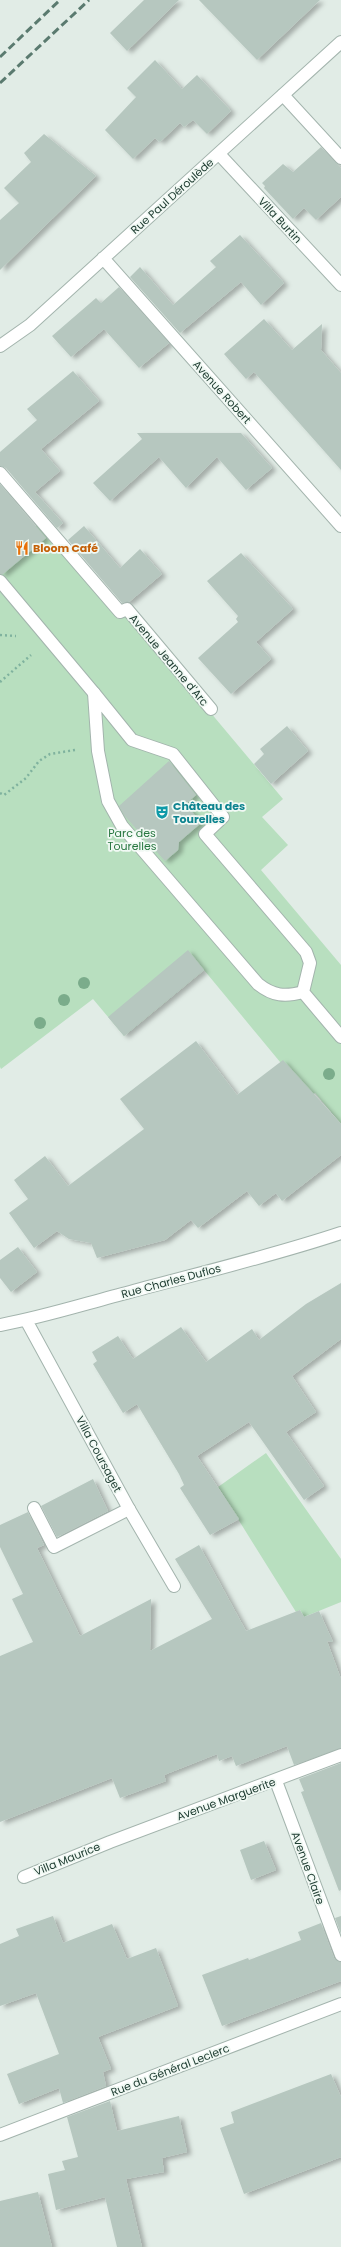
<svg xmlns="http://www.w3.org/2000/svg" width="341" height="2247" viewBox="0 0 341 2247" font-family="Poppins,sans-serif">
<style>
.green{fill:#b8dfbf}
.building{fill:#b6c7bf;filter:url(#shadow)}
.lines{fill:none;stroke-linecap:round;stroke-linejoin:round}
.service-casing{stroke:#a3b4ad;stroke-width:14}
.pedestrian-casing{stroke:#a3b4ad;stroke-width:14}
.minor-casing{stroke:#a3b4ad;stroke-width:14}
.path{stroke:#7fb29e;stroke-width:2.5;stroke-dasharray:2 3;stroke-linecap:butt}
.service{stroke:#fff;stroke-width:12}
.pedestrian{stroke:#fff;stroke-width:12}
.minor{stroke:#fff;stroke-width:12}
.rail{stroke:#5a7a6f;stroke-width:3;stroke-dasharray:8 4;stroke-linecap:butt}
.tree{fill:#7bac8b}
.labels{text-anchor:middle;stroke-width:3.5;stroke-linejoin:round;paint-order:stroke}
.street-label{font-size:11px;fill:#203e33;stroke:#f1f9f4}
.food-label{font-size:11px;font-weight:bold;fill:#c56008;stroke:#f1f9f4;text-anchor:start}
.culture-label{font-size:11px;font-weight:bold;fill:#0d838f;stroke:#f1f9f4;text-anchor:start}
.park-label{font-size:11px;fill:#287740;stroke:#f1f9f4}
</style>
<defs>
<filter id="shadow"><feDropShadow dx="4.5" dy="2.5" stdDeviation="2" flood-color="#0004"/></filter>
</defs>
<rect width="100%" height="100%" fill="#e1ece6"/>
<path class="green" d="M37 525 118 619 127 613 283 799 262 817 288 845 261 870 341 965V1124L315 1093 309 1097 204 970 124 1036 93 999 1 1069 0 1067V556Z
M266 1453 341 1559V1602L304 1617 300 1610 296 1612 218 1487Z"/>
<path class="building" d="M144 0H179L127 51 110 33Z
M199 0H320L257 60Z
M155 60 182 89 197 75 231 111 207 134 193 120 184 127 180 123 160 142 155 138 133 159 105 130 136 97 127 88Z
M44 134 96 176 0 270V220L19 203 4 188 31 162 24 153Z
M321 147 341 168V197L316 220 304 208 293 219 264 188 265 186 262 183 283 164 293 172Z
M240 235 284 283 261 305 241 282 180 333 130 277 140 267 173 305 216 267 210 261Z
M119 287 169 343 139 368 104 329 71 357 52 336 96 298 101 303Z
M264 319 292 350 322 324 321 350 341 373V470L254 372 246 379 224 354Z
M73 371 99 401 41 449 60 471 35 492 63 523 57 528 6 468 0 466V452L37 420 27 409Z
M137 433H241L272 468 246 490 217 457 186 488 159 457 110 501 93 483 142 439Z
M0 484 46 538 3 574H0Z
M84 526 120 568 140 549 162 574 129 602 122 603 68 540Z
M241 553 293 609 256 642 271 659 231 694 198 658 238 622 236 619 238 616 207 581Z
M287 726 308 751 271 784 254 764 264 754 260 749Z
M169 761 196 795 186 804 201 823 179 842 178 850 165 861 124 815 119 806Z
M188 950 204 970 124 1036 108 1017Z
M196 1041 237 1095 283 1060 341 1124V1155L282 1201 276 1193 259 1206 247 1191 198 1228 191 1220 165 1240 97 1258 91 1243 69 1239 57 1231 34 1248 9 1213 28 1199 14 1180 45 1156 68 1186 144 1129 120 1099Z
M18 1247 37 1272 11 1292 0 1278V1260Z
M341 1283V1339L292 1376 316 1412 286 1432 324 1486 304 1500 249 1422 197 1456 239 1519 210 1535 180 1488 184 1485 179 1474 137 1404 123 1413 93 1364 97 1361 92 1352 118 1336 133 1359 181 1327 206 1362 252 1329 259 1340 306 1304Z
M93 1479 108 1511 57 1537 41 1506Z
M28 1512 44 1545 37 1548 80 1636 151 1599 150 1651 212 1619 175 1559 199 1545 246 1631 300 1610 304 1617 319 1611 333 1642 327 1641 341 1679V1748L294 1765 287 1746 236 1766 232 1756 219 1761 217 1754 164 1775 166 1781 120 1798 112 1778 0 1822V1656L33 1642 12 1599 23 1594 0 1547V1525Z
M341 1763V1890L339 1891 301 1792 304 1791 299 1779Z
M264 1841 276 1870 251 1880 240 1850Z
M53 1916 63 1943 112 1924 127 1959 156 1948 178 2006 98 2037 111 2069 103 2072 106 2086 63 2103 59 2088 19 2104 7 2074 59 2054 36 1993 0 2006V1944L19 1936 16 1929Z
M341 1916V1934L335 1918Z
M321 1923 334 1958 341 1962V1981L222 2026 202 1975 248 1958 249 1960 301 1940 298 1932Z
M331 2074 341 2097V2157L244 2194 220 2128 234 2123 231 2112Z
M110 2101 117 2131 179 2116 187 2152 162 2158 164 2172 126 2179 142 2247H117L105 2197 56 2210 48 2174 65 2170 62 2161 78 2157 67 2117Z
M38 2192 52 2247H0V2201Z"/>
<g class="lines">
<defs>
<path id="service" d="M283 95 341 158
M94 693 132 740 173 754 223 817 205 834 306 952 310 963 303 992
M94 693 98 751 108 801 122 826 258 984C273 996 285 997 303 992
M303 992 341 1037
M34 1508 54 1547 129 1509
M276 1781 341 1955
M24 1877 110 1842 341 1755"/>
<path id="pedestrian" d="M0 581 94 693"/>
<path id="minor" d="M219 154 341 285
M103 258 341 526
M0 346 30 325 341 42
M0 473 120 612 127 609 211 709
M26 1320 129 1509 174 1586
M0 1325C44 1317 87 1303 130 1292 200 1273 272 1256 341 1233
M0 2135 341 2004"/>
</defs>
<use href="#service" class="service-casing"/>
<use href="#pedestrian" class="pedestrian-casing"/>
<use href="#minor" class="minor-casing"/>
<path class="path" d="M0 635 16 636
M0 682 31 655
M0 793 4 795 26 778 39 761 50 754 75 750"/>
<use href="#service" class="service"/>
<use href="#pedestrian" class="pedestrian"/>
<use href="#minor" class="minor"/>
<path class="rail" d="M0 57 60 0
M0 83 89 0"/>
</g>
<g class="tree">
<circle cx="84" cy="983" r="6"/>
<circle cx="64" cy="1000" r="6"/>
<circle cx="40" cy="1023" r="6"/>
<circle cx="329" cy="1074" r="6"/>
</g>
<defs>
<symbol id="restaurant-bare" viewBox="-9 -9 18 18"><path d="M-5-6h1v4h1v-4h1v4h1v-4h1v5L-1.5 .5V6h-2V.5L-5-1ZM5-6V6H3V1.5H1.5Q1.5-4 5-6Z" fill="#e8710a" stroke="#f1f9f4" stroke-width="2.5" paint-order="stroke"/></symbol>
<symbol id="theatre-bare" viewBox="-9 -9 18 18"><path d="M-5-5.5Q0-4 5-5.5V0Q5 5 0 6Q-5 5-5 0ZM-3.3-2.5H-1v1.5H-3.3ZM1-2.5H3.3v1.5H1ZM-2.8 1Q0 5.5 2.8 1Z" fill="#0f9aa8" stroke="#f1f9f4" stroke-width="2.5" paint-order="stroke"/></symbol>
</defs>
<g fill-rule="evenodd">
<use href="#restaurant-bare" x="12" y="538" width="20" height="20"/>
<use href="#theatre-bare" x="152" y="802" width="20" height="20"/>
</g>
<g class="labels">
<g class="street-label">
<text transform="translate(172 196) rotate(-42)" y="4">Rue Paul Déroulède</text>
<text transform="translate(280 220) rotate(47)" y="4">Villa Burtin</text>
<text transform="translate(222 392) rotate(48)" y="4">Avenue Robert</text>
<text transform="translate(169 660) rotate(50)" y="4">Avenue Jeanne d'Arc</text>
<text transform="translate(171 1281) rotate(-15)" y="4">Rue Charles Duflos</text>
<text transform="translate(99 1454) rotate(62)" y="4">Villa Coursaget</text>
<text transform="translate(226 1799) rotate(-20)" y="4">Avenue Marguerite</text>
<text transform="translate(67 1859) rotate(-22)" y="4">Villa Maurice</text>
<text transform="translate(308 1868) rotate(70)" y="4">Avenue Claire</text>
<text transform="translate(170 2070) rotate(-21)" y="4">Rue du Général Leclerc</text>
</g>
<g class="food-label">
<text x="33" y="552">Bloom Café</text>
</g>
<g class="culture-label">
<text x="173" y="810">Château des<tspan x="173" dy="13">Tourelles</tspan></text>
</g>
<g class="park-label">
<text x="132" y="837">Parc des<tspan x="132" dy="13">Tourelles</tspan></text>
</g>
</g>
</svg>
